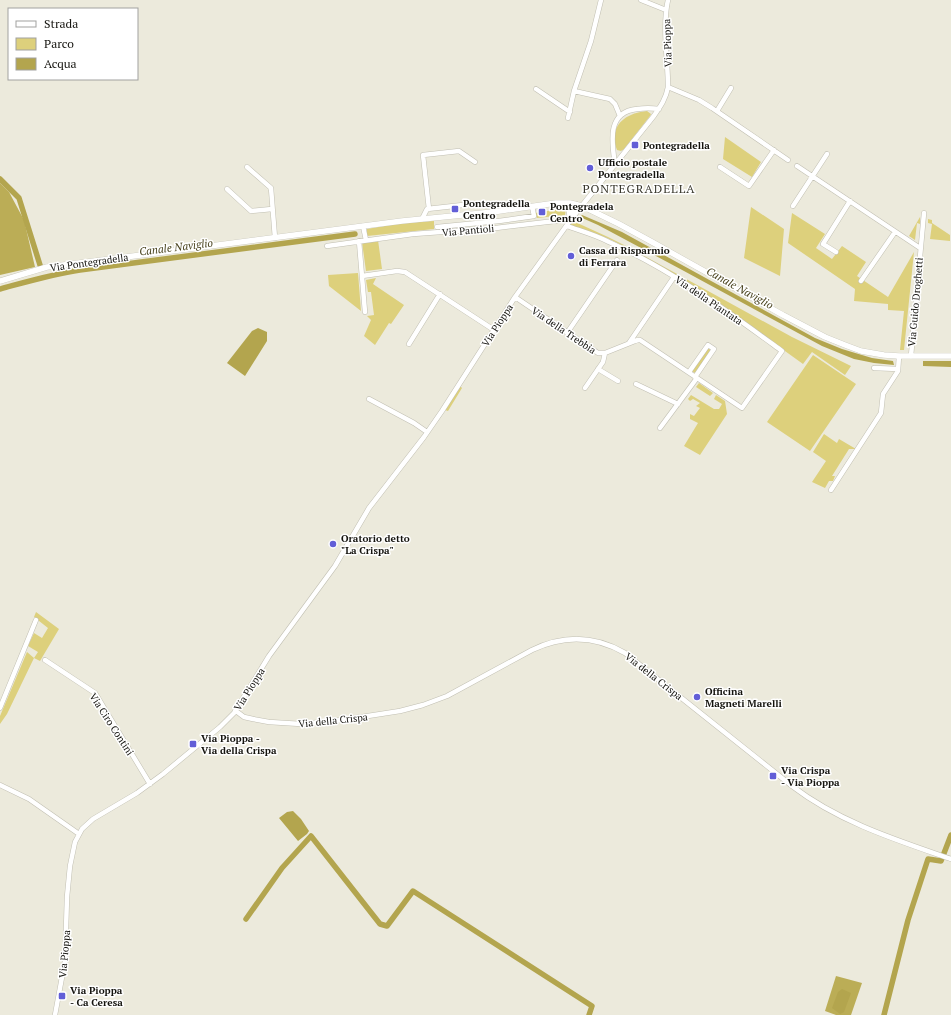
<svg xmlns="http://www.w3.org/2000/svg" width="951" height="1015" viewBox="0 0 951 1015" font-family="'PT Serif',serif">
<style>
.green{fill:#ddd07c}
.forest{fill:#bbad56}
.water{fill:#b3a54e}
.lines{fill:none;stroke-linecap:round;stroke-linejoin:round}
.canal{stroke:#b3a54e;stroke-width:5.5}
.minor-casing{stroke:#c1bfb2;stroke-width:5.5}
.tertiary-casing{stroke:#c1bfb2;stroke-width:6}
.minor{stroke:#fff;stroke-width:4.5}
.tertiary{stroke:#fff;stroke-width:5.5}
.poi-dot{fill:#625ed7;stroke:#fff;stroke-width:1.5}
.labels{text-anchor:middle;stroke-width:3;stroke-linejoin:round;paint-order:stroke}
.street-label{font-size:10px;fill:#14130e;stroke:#fff}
.poi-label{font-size:10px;font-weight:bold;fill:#14130e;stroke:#fff;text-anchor:start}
.water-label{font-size:11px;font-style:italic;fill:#49431e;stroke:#fff}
.quarter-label{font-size:12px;letter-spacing:1px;fill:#36352a;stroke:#fff}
</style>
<rect width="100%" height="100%" fill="#eceadc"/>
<path class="green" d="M647 111 651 114 650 116 624 149 621 151 617 150C608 126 625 113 647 111Z
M725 137 761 162 752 177 723 159Z
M751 207 784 229 780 276 744 258Z
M566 208 565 215 537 218 535 213Z
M792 213 825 234 816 248 832 259 842 246 866 262 857 276 888 297 914 252 904 350H900L904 311 888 310V304L854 301 855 289 788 243Z
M920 217V224L917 223 915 240 909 236Z
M928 219 932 220V223L950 235V241L930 239 932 224 928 223Z
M434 221V229L367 236V229L402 223Z
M573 221 608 237 628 247 792 337 851 366 845 375 812 352 803 364 749 325 628 248 607 238 568 225Z
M378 240 382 269 366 271 362 242Z
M358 273 361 311 329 286 328 275Z
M376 278 373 284 404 305 391 324 389 323 375 345 364 336 371 320 367 316 374 315 371 292H368L366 280Z
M708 348 712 351 695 373 692 371Z
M813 355 856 384 810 451 767 422Z
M699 383 713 393 710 396 696 387Z
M460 386 462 388 448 411 445 410Z
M691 395 714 409H719L722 404 714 399 716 395 725 401 727 414 700 455 684 446 698 423 690 419V414L694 416 700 408 696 406 700 403 693 399 690 401 688 399Z
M824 434 837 443 839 439 856 449H849L832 476H835L833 481H829L825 488 812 482 826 461 813 452Z
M36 612 59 629 40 661 34 658 7 714 0 724V716L27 652 34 658 38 652 28 646 34 633 42 638 48 628 34 617Z"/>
<path class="forest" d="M0 183 9 192 24 220 35 267 0 275Z
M836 976 862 983 851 1015H836L825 1011Z"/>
<path class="water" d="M582 215 622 232 815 338 842 349 872 358 893 361 894 365 874 363 854 359 822 346 684 271 598 225 580 217Z
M258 328 267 332V341L245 376 227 363 252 331Z
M923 361H951V367L923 366Z
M293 811 301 819 309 831 307 834 298 841 279 818 287 812Z
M842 989 851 993 844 1012 840 1014 832 1008 838 992Z"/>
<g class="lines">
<path class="canal" d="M0 179 19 198 40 265
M0 289C26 282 53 274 80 270L355 234
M246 919 282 868 311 836 380 924 387 926 413 891 592 1006 589 1015
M884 1015 908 920 928 859 941 861 951 835"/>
<defs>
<path id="minor" d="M641 0 666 10
M668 87 699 100 712 108 788 160
M536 89 570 112
M574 91 610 99 615 104 620 116
M717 111 731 88
M568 118 574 91 591 41 601 0
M615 165C612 143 606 112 637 109 644 108 652 108 659 109
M797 166 920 248
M247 167 271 188 275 238
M720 167 749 186 774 150
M227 189 251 211 272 209
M566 203 569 211 570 221
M793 206 827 154
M429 209 423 155 459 151 475 162
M571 218 576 204
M422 219 427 209 463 205
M363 226 366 240
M437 227 499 221 534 216 532 206
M359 241 365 312
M327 246 413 234 496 228 564 220 570 221
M836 252 823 244 850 201
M362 276 397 271 405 272 494 330
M861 281 895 232
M515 297 598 353H605L635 341 638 340H640L742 408 782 351C727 311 672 270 609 242 596 235 581 231 567 226
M567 333 617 260
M629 343 674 277
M409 344 440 294
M911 356 924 213
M874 368 898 369
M598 369 618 381
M689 372 708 345 714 349 695 377
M636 384 678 404
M585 388 603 362 605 353
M369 399 414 423 427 432
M660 428 697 378
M831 490 881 413 883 394 898 371 899 356
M45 660 95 693 150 784
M0 708 36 620
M236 711 244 717 253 719 269 722 301 724 342 720 400 711 423 705 447 696 532 650C563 635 594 635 625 653L792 786C839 822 896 840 951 859
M0 785 29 799 79 834
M55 1015 65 961 67 897 70 866 75 842 82 829 93 819 137 793 163 774 220 727 234 713 269 656 335 566 369 508 424 437 442 411 515 297 572 218 653 117C660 107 666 99 668 87 668 60 662 26 668 0"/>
<path id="tertiary" d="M0 281 47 267 95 261 402 221 493 212 556 203H570L582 206 619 224 652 242 783 315 825 337 845 345 861 351 884 355 899 356H951"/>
</defs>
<use href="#minor" class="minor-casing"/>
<use href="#tertiary" class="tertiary-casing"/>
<use href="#minor" class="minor"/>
<use href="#tertiary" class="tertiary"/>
</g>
<g class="poi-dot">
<rect x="631" y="141" width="8" height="8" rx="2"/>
<circle cx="590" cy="168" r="4"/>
<rect x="451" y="205" width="8" height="8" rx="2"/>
<rect x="538" y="208" width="8" height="8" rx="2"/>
<circle cx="571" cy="256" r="4"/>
<circle cx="333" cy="544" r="4"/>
<circle cx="697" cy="697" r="4"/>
<rect x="189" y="740" width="8" height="8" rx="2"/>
<rect x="769" y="772" width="8" height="8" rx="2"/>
<rect x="58" y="992" width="8" height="8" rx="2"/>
</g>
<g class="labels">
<g class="street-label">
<text transform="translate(667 43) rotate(-92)" y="4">Via Pioppa</text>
<text transform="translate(468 230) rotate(-5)" y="4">Via Pantioli</text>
<text transform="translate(89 262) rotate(-8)" y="4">Via Pontegradella</text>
<text transform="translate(709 300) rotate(34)" y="4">Via della Piantata</text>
<text transform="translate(915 302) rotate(-85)" y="4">Via Guido Droghetti</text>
<text transform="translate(497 325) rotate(-57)" y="4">Via Pioppa</text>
<text transform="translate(564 330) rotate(34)" y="4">Via della Trebbia</text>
<text transform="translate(654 676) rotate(38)" y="4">Via della Crispa</text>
<text transform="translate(249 689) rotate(-58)" y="4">Via Pioppa</text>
<text transform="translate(333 720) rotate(-6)" y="4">Via della Crispa</text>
<text transform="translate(112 724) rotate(57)" y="4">Via Ciro Contini</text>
<text transform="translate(64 954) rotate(-85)" y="4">Via Pioppa</text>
</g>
<g class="poi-label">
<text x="643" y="149">Pontegradella</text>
<text x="598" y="166">Ufficio postale<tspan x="598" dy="12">Pontegradella</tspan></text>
<text x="463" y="207">Pontegradella<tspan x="463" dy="12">Centro</tspan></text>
<text x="550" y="210">Pontegradela<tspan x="550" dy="12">Centro</tspan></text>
<text x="579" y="254">Cassa di Risparmio<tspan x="579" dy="12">di Ferrara</tspan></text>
<text x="341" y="542">Oratorio detto<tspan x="341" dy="12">"La Crispa"</tspan></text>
<text x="705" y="695">Officina<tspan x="705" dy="12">Magneti Marelli</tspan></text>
<text x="201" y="742">Via Pioppa -<tspan x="201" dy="12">Via della Crispa</tspan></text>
<text x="781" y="774">Via Crispa<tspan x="781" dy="12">- Via Pioppa</tspan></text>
<text x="70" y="994">Via Pioppa<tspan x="70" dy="12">- Ca Ceresa</tspan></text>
</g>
<g class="water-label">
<text transform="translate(176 247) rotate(-7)" y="4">Canale Naviglio</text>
<text transform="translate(740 288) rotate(29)" y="4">Canale Naviglio</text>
</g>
<g class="quarter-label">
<text x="639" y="193">PONTEGRADELLA</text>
</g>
</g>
<rect x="8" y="8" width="130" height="72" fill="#ffffff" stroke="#a1a19f"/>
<rect x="16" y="21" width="20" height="6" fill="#ffffff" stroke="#a1a19f"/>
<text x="44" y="28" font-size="12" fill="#14130e">Strada</text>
<rect x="16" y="38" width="20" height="12" fill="#ddd07c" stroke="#a1a19f"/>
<text x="44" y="48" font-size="12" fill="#14130e">Parco</text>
<rect x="16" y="58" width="20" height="12" fill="#b3a54e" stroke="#a1a19f"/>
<text x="44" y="68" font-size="12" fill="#14130e">Acqua</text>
</svg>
